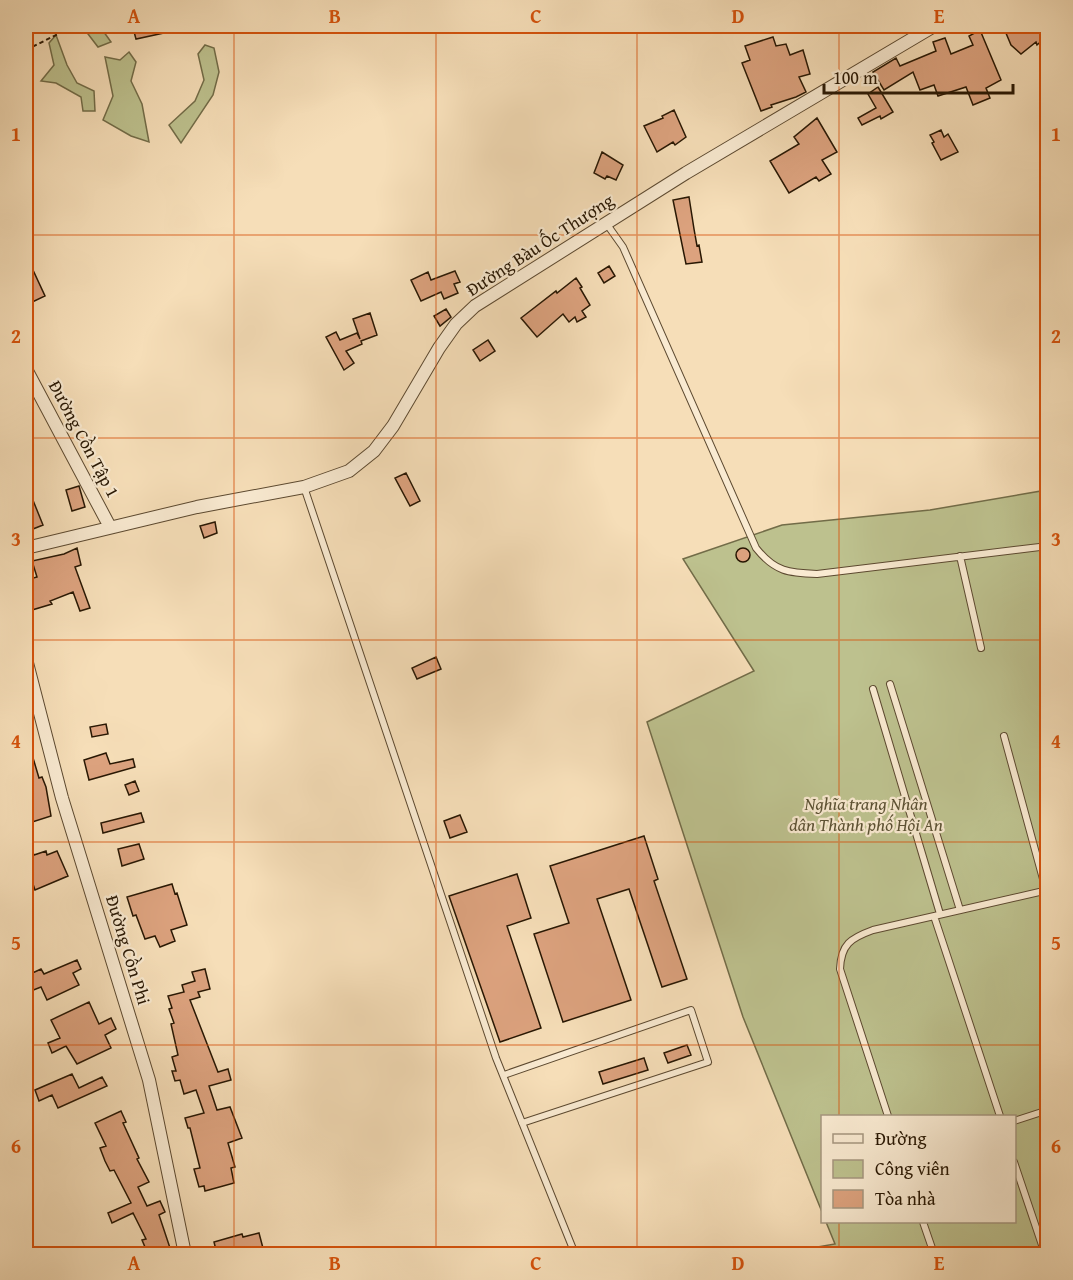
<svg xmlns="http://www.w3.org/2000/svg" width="1073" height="1280" viewBox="0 0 1073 1280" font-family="'Gentium Book Plus',serif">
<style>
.green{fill:#bdc18e;stroke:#726c48;stroke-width:1.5}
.building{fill:#dca27e;stroke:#281703;stroke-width:1.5}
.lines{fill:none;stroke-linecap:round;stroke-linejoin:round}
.service-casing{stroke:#5c4930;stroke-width:8}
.minor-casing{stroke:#5c4930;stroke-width:14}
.path{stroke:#281703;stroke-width:2;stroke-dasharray:4.5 3;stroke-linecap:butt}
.service{stroke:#f9ead1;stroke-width:6}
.minor{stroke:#f9ead1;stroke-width:12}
.grid{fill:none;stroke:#d5520b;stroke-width:1.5;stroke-opacity:0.55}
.labels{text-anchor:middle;stroke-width:4.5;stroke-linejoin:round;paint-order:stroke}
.street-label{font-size:18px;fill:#281703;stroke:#f9ead1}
.park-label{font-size:18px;font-style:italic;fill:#5c5234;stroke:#f9ead1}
.neatline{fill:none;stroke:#d5520b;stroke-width:2}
.grid-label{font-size:20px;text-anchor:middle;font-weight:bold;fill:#d5520b}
</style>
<rect width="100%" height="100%" fill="#f6deb8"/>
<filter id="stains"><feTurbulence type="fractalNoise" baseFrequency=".00333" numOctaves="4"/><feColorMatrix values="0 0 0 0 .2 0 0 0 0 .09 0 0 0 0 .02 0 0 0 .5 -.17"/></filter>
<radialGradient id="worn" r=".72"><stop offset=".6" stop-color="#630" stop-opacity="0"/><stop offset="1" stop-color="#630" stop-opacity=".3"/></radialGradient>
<path class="green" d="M101 28 111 42 98 47 85 30Z
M56 35 67 65 77 83 94 91 95 111H83L81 97 56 83 41 81 54 65 49 43Z
M205 45 214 48 219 72 213 95 181 143 169 125 195 101 204 80 198 54Z
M129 52 136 62 131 81 142 104 149 142 131 136 103 120 113 96 105 57 120 60Z
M1047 490V1254H777L835 1244 826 1222H1014V1116H822V1212L743 1017 647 722 754 671 683 559 782 525 930 510Z"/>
<path class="building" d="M146 26H177L178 30 136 39 133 28Z
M1003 26H1047V36L1037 45 1036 42 1021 54 1011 45Z
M980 30 1001 80 986 88 990 98 973 105 966 87 938 96 934 85 920 90 913 72 884 90 873 72 896 58 900 66 936 51 933 42 945 38 951 54 973 45 969 36Z
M773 37 776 46 786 44 790 55 803 50 810 74 799 77 806 92 796 97 771 105 772 107 761 111 742 63 750 60 745 46Z
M878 87 893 112 881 119 880 116 862 125 858 118 876 108 868 94Z
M674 110 686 137 675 145 673 142 657 152 644 126 663 118 662 116Z
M817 118 837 152 822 160 831 174 819 181 816 177 789 193 770 161 799 144 794 137Z
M941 130 944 137 948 134 958 152 941 160 932 143 934 142 930 135Z
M602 152 623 165 616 180 607 176 605 179 594 173Z
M689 197 694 229 697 246 699 245 702 262 686 264 673 200Z
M26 255 45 296 26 305Z
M609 266 615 276 604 283 598 273Z
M455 271 460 282 454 284 458 293 444 299 441 292 421 301 411 280 428 272 431 280Z
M576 278 582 287 580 288 590 305 582 311 586 317 577 322 575 317 569 322 563 314 537 337 521 318 556 291 557 293Z
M446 309 451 317 440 326 434 316Z
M370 313 377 335 361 341 362 344 346 351 354 363 344 370 326 337 336 332 340 340 357 333 360 339 353 319Z
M488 340 495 351 480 361 473 350Z
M406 473 420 501 410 506 395 478Z
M26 483 43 525 33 529 29 520 26 521Z
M79 486 85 507 72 511 66 490Z
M215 522 217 533 204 538 200 526Z
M77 548 81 565 75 567 90 608 80 611 73 592 50 601 52 604 32 610 26 589V580L37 577 32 561 64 554Z
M736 555a7 7 0 1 1 14 0a7 7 0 1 1-14 0Z
M436 657 441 669 417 679 412 668Z
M106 724 108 734 92 737 90 727Z
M28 741 39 778 42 777 46 787 51 816 26 824V742Z
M106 753 110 764 133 759 135 767 89 780 84 760Z
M135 781 139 791 129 795 125 785Z
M141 813 144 822 103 833 101 823Z
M460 815 467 832 450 838 444 821Z
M26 835 34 855 46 851 47 855 57 851 68 876 35 890 31 878 26 879Z
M644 836 658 879 654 881 687 979 662 987 629 889 597 899 631 1000 563 1022 534 934 569 923 550 866Z
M139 844 144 859 122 866 118 849Z
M517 874 531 918 507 926 541 1028 500 1042 449 896Z
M172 884 175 894 177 893 187 925 171 930 175 941 160 947 155 936 145 939 136 915 133 916 127 897Z
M77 960 81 969 73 973 79 985 47 1000 41 987 26 993V976L41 969 44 974Z
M205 969 210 989 198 992 200 997 190 1000 218 1072 228 1069 231 1080 209 1086 217 1110 230 1107 242 1138 228 1143 235 1167 231 1168 234 1183 205 1191 204 1186 199 1187 194 1169 200 1168 190 1128H188L185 1118 204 1113 196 1090 184 1094 180 1080 175 1081 172 1071H176L172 1057 178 1055 171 1024 174 1023 169 1009 172 1008 168 996 184 992 182 985 195 981 192 972Z
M89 1002 99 1024 111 1018 116 1029 105 1035 111 1048 77 1064 66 1046 52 1053 48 1043 60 1038 51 1020Z
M687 1045 691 1055 668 1063 664 1053Z
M644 1058 648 1070 603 1084 599 1072Z
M72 1074 79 1088 102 1077 107 1086 58 1108 52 1095 39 1101 35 1090Z
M121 1111 126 1122 123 1123 139 1158 137 1159 149 1182 138 1187 147 1206 160 1201 165 1212 159 1215 172 1254H148L142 1240 146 1239 133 1213 112 1223 108 1213 131 1203 114 1170 110 1171 105 1161 100 1148 106 1146 95 1123Z
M259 1233 264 1252 257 1254H217L214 1242 242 1234 243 1237Z"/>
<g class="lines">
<defs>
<path id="service" d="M606 223 623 247 756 548C775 572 789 573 817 574L1048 546
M304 487 496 1058 573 1249 578 1254
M960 556 981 648
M890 684 960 910
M873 689 940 914
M1004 736 1046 890
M934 916 1000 1116
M504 1075 691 1010 708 1062 522 1123
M888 1116 840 969C841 944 851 938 873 930L1048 890
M1014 1121 1048 1110
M1014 1162 1045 1254
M923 1222 934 1254
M661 1254 689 1250 703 1254"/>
<path id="minor" d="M26 369 110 527
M26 548 197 507 304 487 349 471 374 451 393 426 439 348 456 324 475 306 686 173 934 26
M26 659 62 798 149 1080 185 1254"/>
</defs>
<use href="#service" class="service-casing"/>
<use href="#minor" class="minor-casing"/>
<path class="path" d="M26 50 74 26"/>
<use href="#service" class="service"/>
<use href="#minor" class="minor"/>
</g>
<path class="grid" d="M234 26V1254M436 26V1254M637 26V1254M839 26V1116M26 235H1048M26 438H1048M26 640H1048M26 842H1048M26 1045H1048M839 1222V1254"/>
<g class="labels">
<g class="street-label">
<text transform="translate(540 245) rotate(-33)" y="6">Đường Bàu Ốc Thượng</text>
<text transform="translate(84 439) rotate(62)" y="6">Đường Cồn Tập 1</text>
<text transform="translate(128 950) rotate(73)" y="6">Đường Cồn Phi</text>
</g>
<g class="park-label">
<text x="866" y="810">Nghĩa trang Nhân<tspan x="866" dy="21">dân Thành phố Hội An</tspan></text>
</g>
</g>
<rect width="1073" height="1280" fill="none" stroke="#f6deb8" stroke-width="66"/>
<rect x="821" y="1115" width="195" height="108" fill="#f9ead1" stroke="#a5967f" stroke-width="1.5"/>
<rect x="833" y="1134" width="30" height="9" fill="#f9ead1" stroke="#a5967f" stroke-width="1.5"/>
<text x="875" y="1145" font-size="18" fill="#281703">Đường</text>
<rect x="833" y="1160" width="30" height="18" fill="#bdc18e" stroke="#a5967f" stroke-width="1.5"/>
<text x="875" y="1175" font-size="18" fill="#281703">Công viên</text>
<rect x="833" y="1190" width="30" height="18" fill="#dca27e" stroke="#a5967f" stroke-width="1.5"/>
<text x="875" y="1205" font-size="18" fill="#281703">Tòa nhà</text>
<path d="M824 84v9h189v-9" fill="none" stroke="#281703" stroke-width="3"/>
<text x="833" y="84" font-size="18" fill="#281703" stroke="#f9ead1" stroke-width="4.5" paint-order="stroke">100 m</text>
<rect x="33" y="33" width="1007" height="1214" class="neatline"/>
<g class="grid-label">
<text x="134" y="23">A</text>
<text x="335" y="23">B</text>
<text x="536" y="23">C</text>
<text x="738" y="23">D</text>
<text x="939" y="23">E</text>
<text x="16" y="141">1</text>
<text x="1056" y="141">1</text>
<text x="16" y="343">2</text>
<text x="1056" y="343">2</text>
<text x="16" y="546">3</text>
<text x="1056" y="546">3</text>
<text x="16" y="748">4</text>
<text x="1056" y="748">4</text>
<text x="16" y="950">5</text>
<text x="1056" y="950">5</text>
<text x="16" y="1153">6</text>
<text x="1056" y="1153">6</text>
<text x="134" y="1270">A</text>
<text x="335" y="1270">B</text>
<text x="536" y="1270">C</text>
<text x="738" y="1270">D</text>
<text x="939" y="1270">E</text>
</g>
<rect width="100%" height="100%" filter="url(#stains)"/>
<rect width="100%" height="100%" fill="url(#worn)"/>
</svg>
